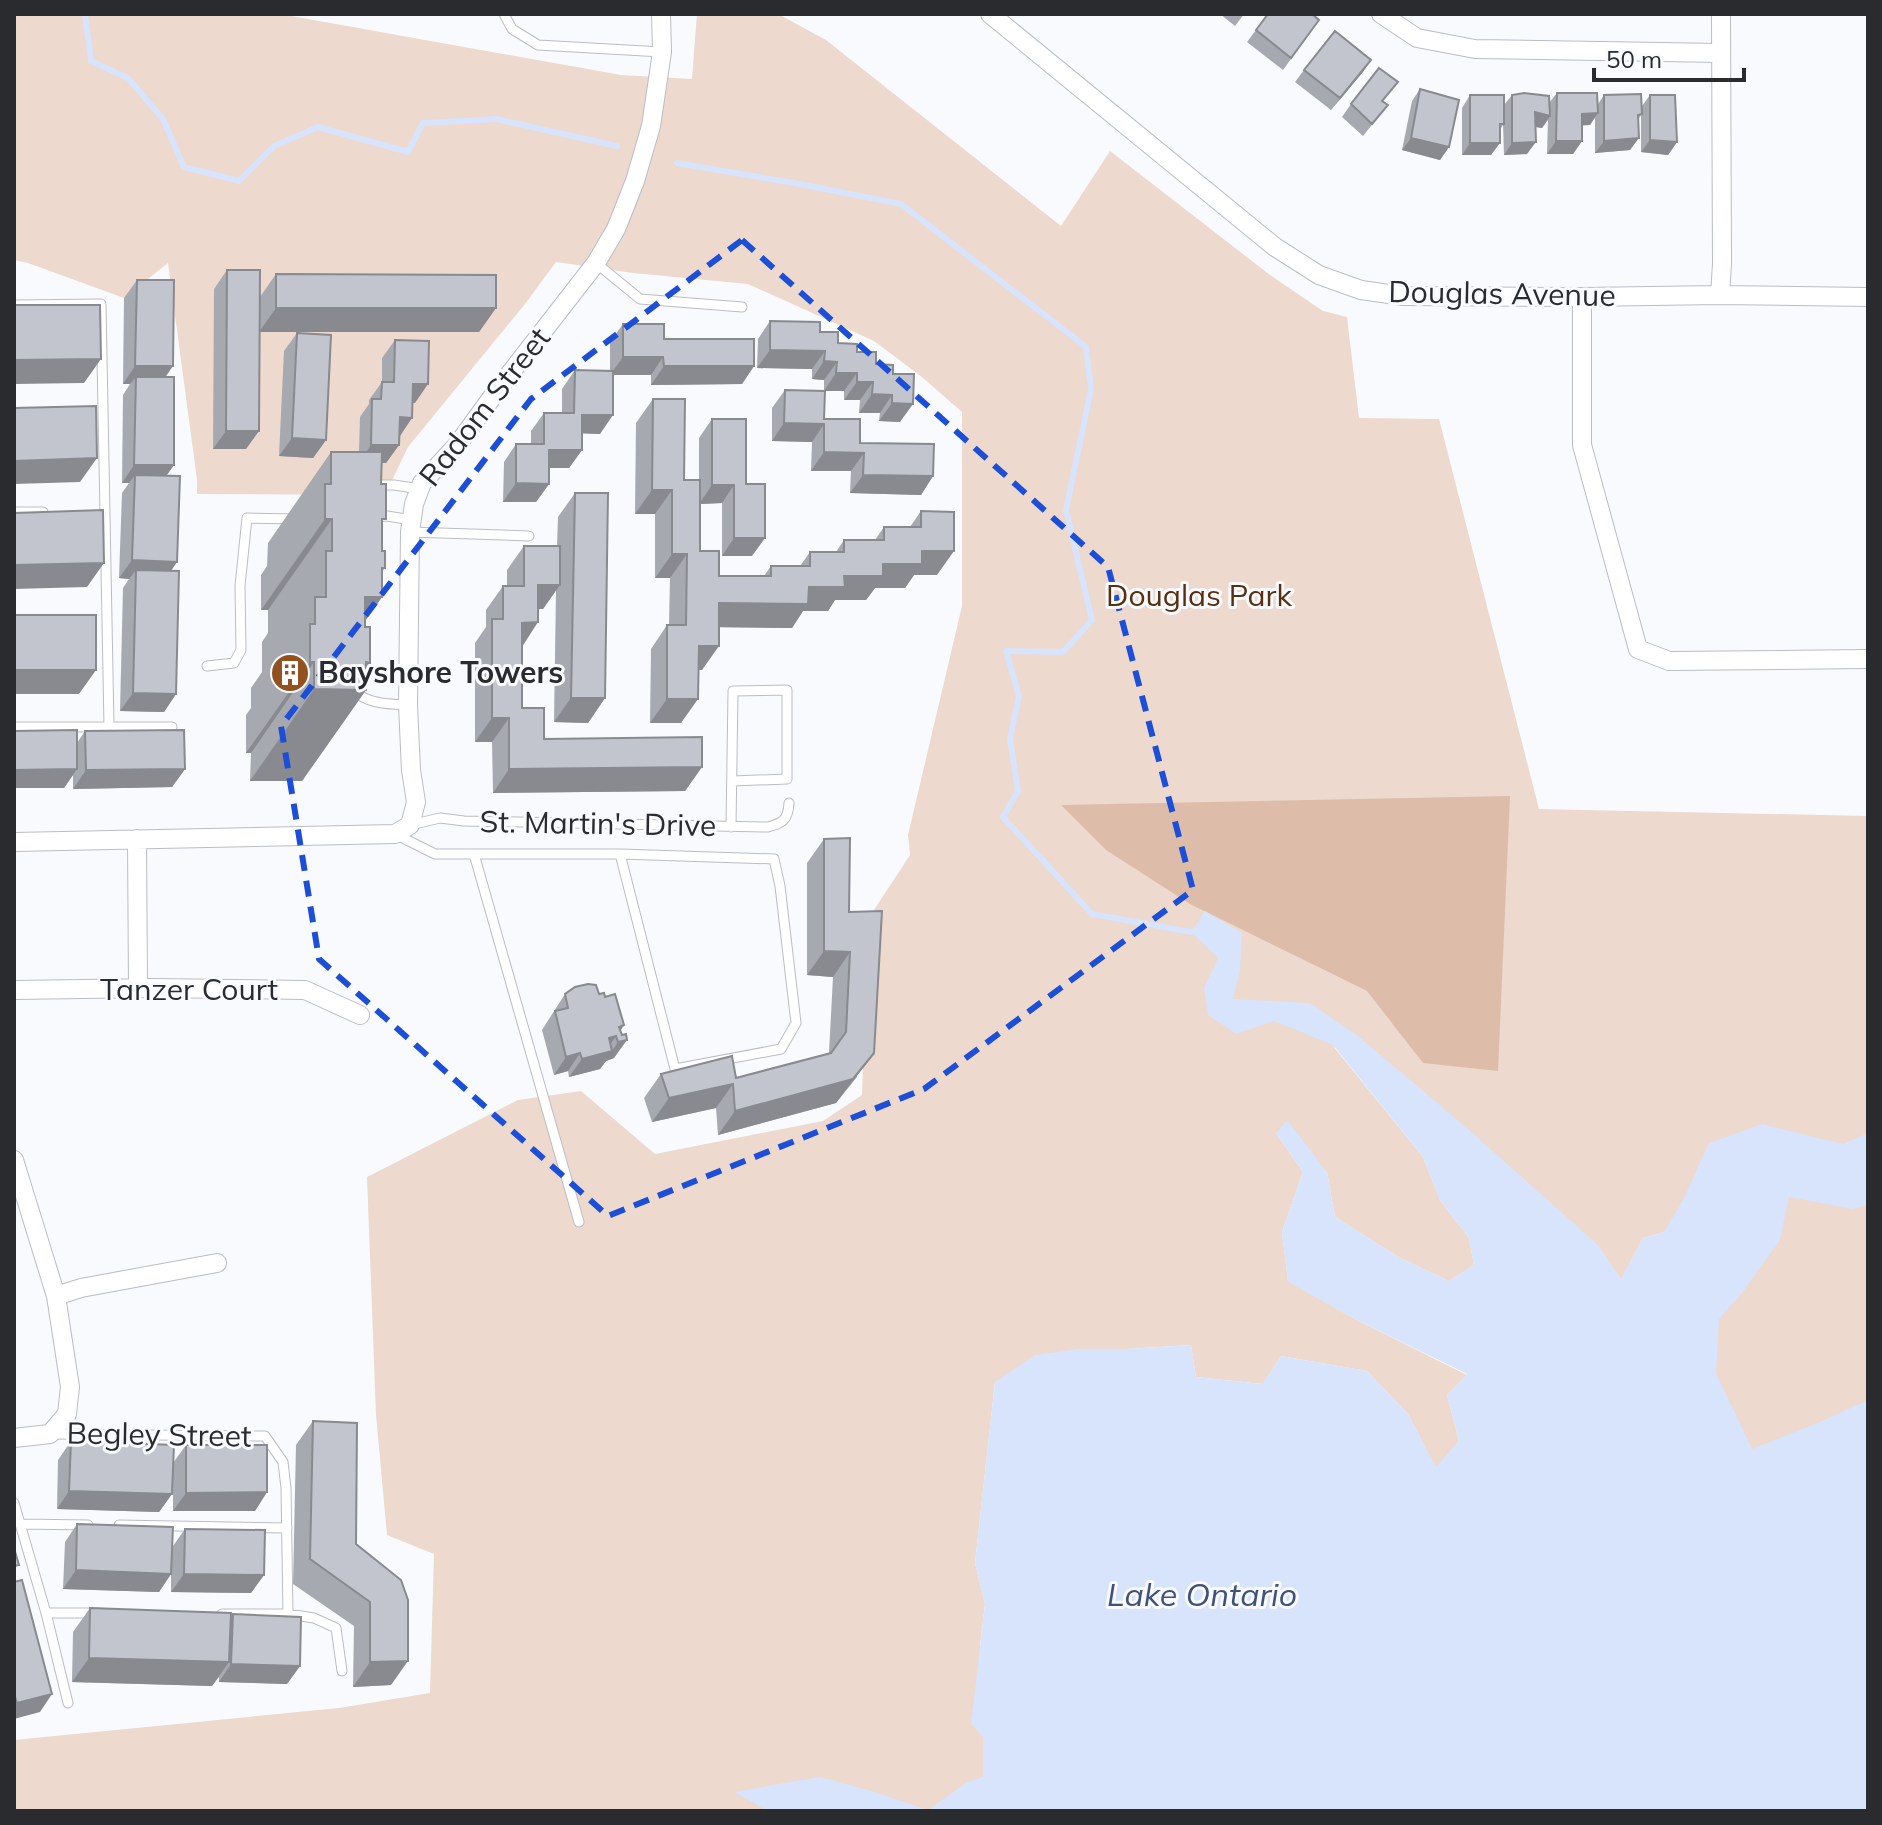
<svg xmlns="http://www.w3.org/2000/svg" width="1882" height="1825" viewBox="0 0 1882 1825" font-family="Mulish,sans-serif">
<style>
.green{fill:#edd9cd}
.forest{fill:#ddbda9}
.water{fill:#d8e3fc}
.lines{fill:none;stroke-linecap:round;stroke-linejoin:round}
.stream{stroke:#d8e3fc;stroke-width:6}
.lane-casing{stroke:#babdc5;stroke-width:11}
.street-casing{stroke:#babdc5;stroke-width:20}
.lane{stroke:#fff;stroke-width:9}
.street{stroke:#fff;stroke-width:18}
.wall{fill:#a7a9b0}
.shaded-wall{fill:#888a90}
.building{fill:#c2c5cd;stroke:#888a90;stroke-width:2}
.marked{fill:none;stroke:#1d4ed8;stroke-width:6;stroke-dasharray:16 10;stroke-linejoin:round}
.labels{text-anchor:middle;stroke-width:6;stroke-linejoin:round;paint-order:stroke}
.street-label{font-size:30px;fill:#292b2e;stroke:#f9fafe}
.park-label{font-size:30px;fill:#592f0f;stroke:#f9fafe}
.poi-label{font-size:30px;font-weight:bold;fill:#292b2e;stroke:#f9fafe;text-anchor:start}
.water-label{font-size:32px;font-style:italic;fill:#40517c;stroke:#f9fafe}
</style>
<rect width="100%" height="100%" fill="#f9fafe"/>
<path class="green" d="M14 14H280L621 75 692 79 697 14H778L826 40 1061 226 1110 151 1270 275 1323 311 1347 317 1359 418 1439 419 1539 809 1868 816V1493L1766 1557 1664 1232 1643 1238 1621 1280 1602 1251 1333 1046 1423 1157 1440 1200 1469 1238 1474 1265 1449 1281 1400 1258 1335 1217 1327 1172 1276 1133 1303 1172 1282 1232 1288 1281 1355 1319 1467 1375 1447 1395 1459 1441 1436 1468 1408 1414 1367 1371 1281 1356 1263 1384 1196 1377 1191 1345 1127 1349H1078L995 1382 975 1563 985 1604 980 1646 1163 1717 946 1798 928 1811 763 1808 768 1811H14V1740L339 1708 430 1693 434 1554 387 1535 376 1415 367 1177 518 1100 581 1091 655 1154 823 1121 862 1095 868 919 910 855 908 835 962 606V412L922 377 874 341 748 284 633 273 556 262 525 304 408 447 385 495 197 494V480L168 263 124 298 28 263 14 260Z"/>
<path class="forest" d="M1510 796 1498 1071 1423 1063 1367 991 1190 904 1106 850 1061 805Z"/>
<path class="water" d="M1205 911 1242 933 1240 971 1233 999 1310 1003 1358 1036 1468 1129 1598 1245 1621 1279 1643 1238 1664 1232 1684 1198 1709 1143 1762 1124 1843 1144 1868 1133V1205L1853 1209 1789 1197 1780 1240 1742 1293 1719 1319 1716 1373 1752 1449 1815 1424 1868 1400V1811H768L734 1792 819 1777 872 1791 928 1810 967 1782 983 1777V1737L971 1724 985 1604 975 1563 995 1382 1035 1355 1078 1349H1127L1191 1345 1196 1377 1262 1384 1281 1356 1367 1371 1408 1414 1436 1467 1459 1441 1447 1395 1467 1374 1355 1319 1288 1282 1282 1232 1303 1172 1276 1133 1287 1120 1327 1172 1335 1217 1400 1258 1449 1281 1474 1265 1469 1238 1440 1200 1423 1157 1333 1045 1274 1021 1236 1034 1208 1015 1204 988 1218 958 1191 932Z"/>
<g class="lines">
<path class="stream" d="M85 14 91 61 128 78 163 119 184 167 239 181 274 146 318 127 408 152 423 123 496 119 617 146
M677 163 794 183 901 204 1086 347 1091 389 1066 510 1092 620 1063 652 1006 651 1019 696 1010 739 1018 791 1003 817 1092 914 1191 932"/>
<defs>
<path id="lane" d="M504 14 512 29 538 45 662 52
M596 263 640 299 742 307
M14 305 101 304 109 727
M377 485H394L420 489
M14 512H43
M375 517 387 516 412 520
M410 532 529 536
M207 666 234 663 241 650 240 586 247 518 297 519
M352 689C366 704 389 704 408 705
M14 727H172
M410 825 440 818 464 821 768 827C783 823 788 820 789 803
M731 827 733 691 787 690V779L732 781
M395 834 435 854H620L774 859 780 886 796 1023 781 1049 675 1069 620 854
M474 854 579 1222
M52 1434 265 1436 283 1462 286 1488 288 1614
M14 1503 46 1613 68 1703
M21 1524 88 1525
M119 1525 287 1528
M46 1613H99
M222 1614H288L314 1618 336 1628 342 1671"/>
<path id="street" d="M990 14 1275 247 1319 275 1361 290 1403 296 1582 297 1720 295 1868 297
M1381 14 1417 38 1475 49 1721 53
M1720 295 1722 264 1721 14
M1582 297V445L1638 649 1669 661 1868 659
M137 839 138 989
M14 842 395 834 410 825 416 802 411 770 408 705 410 532 414 504 422 483 458 444 498 389 596 263 616 229 635 181 651 126 662 52 661 14
M14 990 151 988 305 990 360 1015
M14 1160 56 1296 70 1387 67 1414 50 1434 14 1438
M56 1296 81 1288 217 1263"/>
</defs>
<use href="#lane" class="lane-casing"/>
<use href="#street" class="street-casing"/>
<use href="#lane" class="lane"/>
<use href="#street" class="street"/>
</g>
<path class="wall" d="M1220 14H1244L1235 26Z
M1268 14 1319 20 1283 70 1247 42Z
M1371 60 1331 110 1295 82 1304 70Z
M1420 89 1449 147 1440 160 1402 150 1412 101Z
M1557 93 1598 104 1604 95 1642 106 1650 95 1677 142 1668 155 1641 152V115L1638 120 1630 150 1595 153V117L1590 125H1582V141L1573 154H1547L1548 120 1542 128 1535 127 1527 154 1504 155 1503 125 1500 130 1491 155H1462V108L1470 95 1504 105 1512 95 1549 103Z
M1351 104 1388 105 1363 136 1342 117Z
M227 270 260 297 276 274 496 308 479 332H260L246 449H213L214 289Z
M137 280 165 377 174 465 166 476 177 562 171 571 176 694 164 712 120 711 123 588 129 579 119 578 122 493 129 483H122L123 395 130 384H123L124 298Z
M770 321 820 332 838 343 857 352 893 374 900 422 879 421 880 413H859L860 400H844V391H825L824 419 860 443 933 476 921 495 850 493 851 471H811L812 442 772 441V408L785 390 824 391V380L812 379V369L757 368 758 339Z
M623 324 664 339 754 366 742 384 651 385V375H613L600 434 582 433V450L569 468H549V484L536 502H503L504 462 516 444H531V431L544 413H562V389L575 370 610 371V342Z
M297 333 326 440 313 458 279 456 284 351Z
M395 340 415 403H413L399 436V445L386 463H382V551L385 568 382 572V597L365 621 370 663 366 668V690L302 781H250L251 753H246V715L251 708V688L262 672V642L268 633V610H261V575L267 566 268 543 331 452H359L360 417 369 404V400L382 382V358Z
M653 399 684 480H699V438L712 419 746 484 752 556H722V503L700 504V551L719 576H764L771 566H800L810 552H836L844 540H875L884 527H910L921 511 937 575H914L905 588H875L866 600H835L828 611H803L792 628 719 627 702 670H698L681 723H650L651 649 667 625H669L670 578H655V514H635L636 423Z
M575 493 605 698 588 723 554 722 556 590 543 609H538L522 646V708L544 739 702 767 685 791 493 793 492 742H475V643L486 627V610L503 586H507V570L524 546H557L558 517Z
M14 731 77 743 85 731 185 769 172 787 73 789V775L64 788H14Z
M824 839 849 912 857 1077 836 1103 718 1135 716 1108 652 1122 644 1098 661 1074 736 1078 829 1053 833 977 807 975V863Z
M565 994H599L605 997 624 1025 621 1030 614 1058 606 1061 600 1069 569 1077 568 1071 554 1075 542 1030Z
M313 1421 356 1544 391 1685 353 1687 354 1626 293 1584 296 1445Z
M71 1441 172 1494 159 1512 57 1509 58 1460Z
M186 1445 267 1492 255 1511H173V1463Z
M77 1524 173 1546 185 1529 264 1575 251 1593 171 1592V1574L159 1592 63 1589 65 1542Z
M90 1608 231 1618 233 1614 300 1666 287 1684 219 1682V1677L212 1686 72 1682 73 1632Z"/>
<path class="shaded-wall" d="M1371 60 1363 72 1331 110 1340 98Z
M1535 112 1550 116 1542 128 1526 125Z
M1598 113 1590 125 1574 126 1582 114Z
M1411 138 1449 147 1440 160 1402 150Z
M1639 138 1630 150 1595 153 1604 141Z
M1650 140 1677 142 1668 155 1641 152Z
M1556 141H1582L1573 154H1547Z
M1536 142 1527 154 1504 155 1512 143Z
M1470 143H1500L1491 155H1462Z
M276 308H496L479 332H259Z
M770 350 825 351 812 369 757 368Z
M623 357H663L651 375H610Z
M101 359 84 383 14 384V360Z
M824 361 837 362 824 380 812 379Z
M135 366H173L160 385 136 377 130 384H123Z
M664 366H754L742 384 651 385Z
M836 373H857L844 391H824Z
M857 382H873L860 400H844Z
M413 384H428L415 403 400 402Z
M872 394 892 395 880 413H859Z
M892 403 913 404 900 422 879 421Z
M582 415H613L600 434 569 433Z
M400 417 412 418 400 436Z
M784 423 824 424 812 442 772 441Z
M226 431H259L246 449H213Z
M292 438 326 440 313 458 279 456Z
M371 445H399L386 463H359Z
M549 450H582L569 468H537Z
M824 452 864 453 851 471H811Z
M97 458 80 482 14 484V461Z
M134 465H174L161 483 135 475 129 483H122Z
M863 475 933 476 921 495 850 493Z
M516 483 549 484 536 502H503Z
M712 485H734L722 503 699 504Z
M652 490H672L655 514H635Z
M325 519H332L268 610H261Z
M734 538H765L752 556H722Z
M922 551H954L937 575H914L905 588H875L866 600H835L828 611H803L792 628 702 627 719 603 809 587Z
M672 554H687L670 578H655Z
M132 560 177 562 164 580 136 570 129 579 119 578Z
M104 563 87 587 14 589V565Z
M538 585H560L543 609 521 610Z
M365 597H382L318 688Z
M538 622 522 647V623Z
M699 646H719L702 670H682Z
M310 662H314L251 753H246Z
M366 662 370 663 351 690H366L302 781H250L314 689Z
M14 670H96L79 694H14Z
M133 693 176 694 164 712 120 711Z
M571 698H605L588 723 554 722Z
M667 699H698L681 723H650Z
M492 718H509L492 742H475Z
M702 767 685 791 493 793 509 769Z
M77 769 64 788H14V770Z
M185 769 172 787 73 789 86 770Z
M824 951 850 952 833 977 807 975Z
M624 1025 604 1053 612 1051 618 1042 627 1040 614 1058 606 1061 600 1069 569 1077 582 1059 609 1038 619 1027Z
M580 1053 568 1071 554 1075 566 1057Z
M874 1053 836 1103 718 1135 735 1111Z
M733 1084 716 1108 652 1122 669 1098Z
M69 1491 172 1494 159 1512 57 1509Z
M267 1492 255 1511H173L186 1493Z
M76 1570 171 1574 159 1592 63 1589Z
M184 1574 264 1575 251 1593 171 1592Z
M89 1658 229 1662 212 1686 72 1682Z
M408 1661 391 1685 353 1687 370 1662Z
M231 1664 300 1666 287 1684 219 1682Z
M52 1694 40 1712 14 1719V1707L17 1703Z"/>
<path class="building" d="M1268 14H1312L1319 20 1291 58 1256 30Z
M1335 31 1371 60 1340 98 1304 70Z
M1379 68 1398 82 1382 101 1388 105 1372 124 1351 104Z
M1420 89 1459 100 1449 147 1411 138Z
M1524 93 1549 96 1550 116 1535 112 1536 142 1512 143V95Z
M1557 93H1597L1598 113 1582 114V141H1556Z
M1641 94 1642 114 1638 115 1639 138 1604 141V95Z
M1470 95H1504V124H1500V143H1470Z
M1650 95H1675L1677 142 1650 140Z
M227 270H260L259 431H226Z
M276 274 496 275V308H276Z
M137 280H174L173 366H135Z
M14 305H100L101 359 14 360Z
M770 321 820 322V332H838V343L857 344V352H876V364L893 365V374H914L913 404 892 403V395L872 394 873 382H857V373H836L837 362 824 361 825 351 770 350Z
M623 324H664V339H754V366H664L663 357H623Z
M297 333 331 335 326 440 292 438Z
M395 340 429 341 428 384H413L412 418 400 417 399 445H371L372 399H381L382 382H394Z
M575 370 613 371V415H582V450H549V484L516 483V444H544V413H574Z
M136 377H174V465H134Z
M785 390 825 391 824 419H860V443L934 444 933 476 863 475 864 453 824 452V424L784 423Z
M653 399H685L684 480H700V551H719V576H771V566H810V552H844V540H884V527H921V511L954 512V551H922V564H883V576H844L845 587H809L808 604 719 603V646H699L698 699H667V625H686L687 554H672V490H652Z
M96 406 97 458 14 461V408Z
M712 419H746V484H765V538H734V485H712Z
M331 452H382L381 484H386V519H382V551H385V568H382V597H365V627H370V663L366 662V690L314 689V662H310V624H315V597H326V551H332V519H325V484H331Z
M135 475 180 476 177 562 132 560Z
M575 493H608L605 698H571Z
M103 510 104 563 14 565V513Z
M524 546H560V585H538V622L522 623V708H544V739L702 737V767L509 769V718H492V619H503V586H524Z
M136 570 179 571 176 694 133 693Z
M14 615H96V670H14Z
M77 730V769L14 770V731Z
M184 730 185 769 86 770 85 731Z
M850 838 849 912 882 911 874 1053 853 1079 735 1111 733 1084 669 1098 661 1074 732 1056 736 1078 831 1053 846 1032 850 952 824 951V839Z
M588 984 596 985 599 994 604 993 605 997 615 994 624 1025 619 1027 622 1035 626 1034 627 1040 618 1042 616 1036 609 1038 612 1051 582 1059 580 1053 566 1057 555 1011 568 1008 565 994 575 987Z
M313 1421 357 1423 356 1544 401 1580 408 1600V1661L370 1662V1602L310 1559Z
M71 1441 174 1445 172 1494 69 1491Z
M186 1445H267V1492L186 1493Z
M77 1524 173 1527 171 1574 76 1570Z
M185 1529 265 1530 264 1575 184 1574Z
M14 1548 19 1565 14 1566Z
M22 1580 52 1694 17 1703 14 1694V1582Z
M90 1608 231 1613 229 1662 89 1658Z
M233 1614 301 1617 300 1666 231 1664Z"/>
<path class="marked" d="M742 240 1108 567 1193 890 924 1089 608 1216 319 959 281 726 531 399Z"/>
<defs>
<symbol id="building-disc" viewBox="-11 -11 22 22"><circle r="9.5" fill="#92511e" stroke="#f9fafe"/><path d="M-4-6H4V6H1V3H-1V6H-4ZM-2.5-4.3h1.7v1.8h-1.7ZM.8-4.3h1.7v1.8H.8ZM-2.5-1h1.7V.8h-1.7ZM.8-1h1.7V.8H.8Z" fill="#fff"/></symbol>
</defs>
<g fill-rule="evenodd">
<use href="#building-disc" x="268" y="651" width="44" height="44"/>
</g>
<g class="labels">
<g class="street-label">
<text transform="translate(1502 294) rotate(1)" y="10">Douglas Avenue</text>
<text transform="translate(485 407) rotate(-52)" y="10">Radom Street</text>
<text transform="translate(598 824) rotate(1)" y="10">St. Martin's Drive</text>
<text x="189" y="1000">Tanzer Court</text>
<text transform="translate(159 1435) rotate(1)" y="10">Begley Street</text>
</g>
<g class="park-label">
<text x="1199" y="606">Douglas Park</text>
</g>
<g class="poi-label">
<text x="318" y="683">Bayshore Towers</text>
</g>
<g class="water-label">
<text x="1202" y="1606">Lake Ontario</text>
</g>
</g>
<rect width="1882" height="1825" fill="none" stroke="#292b2e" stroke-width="32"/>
<path d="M1594 68v12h150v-12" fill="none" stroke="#292b2e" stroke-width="4"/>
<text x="1606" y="68" font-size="24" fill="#292b2e" stroke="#f9fafe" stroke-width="6" paint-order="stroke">50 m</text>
</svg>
